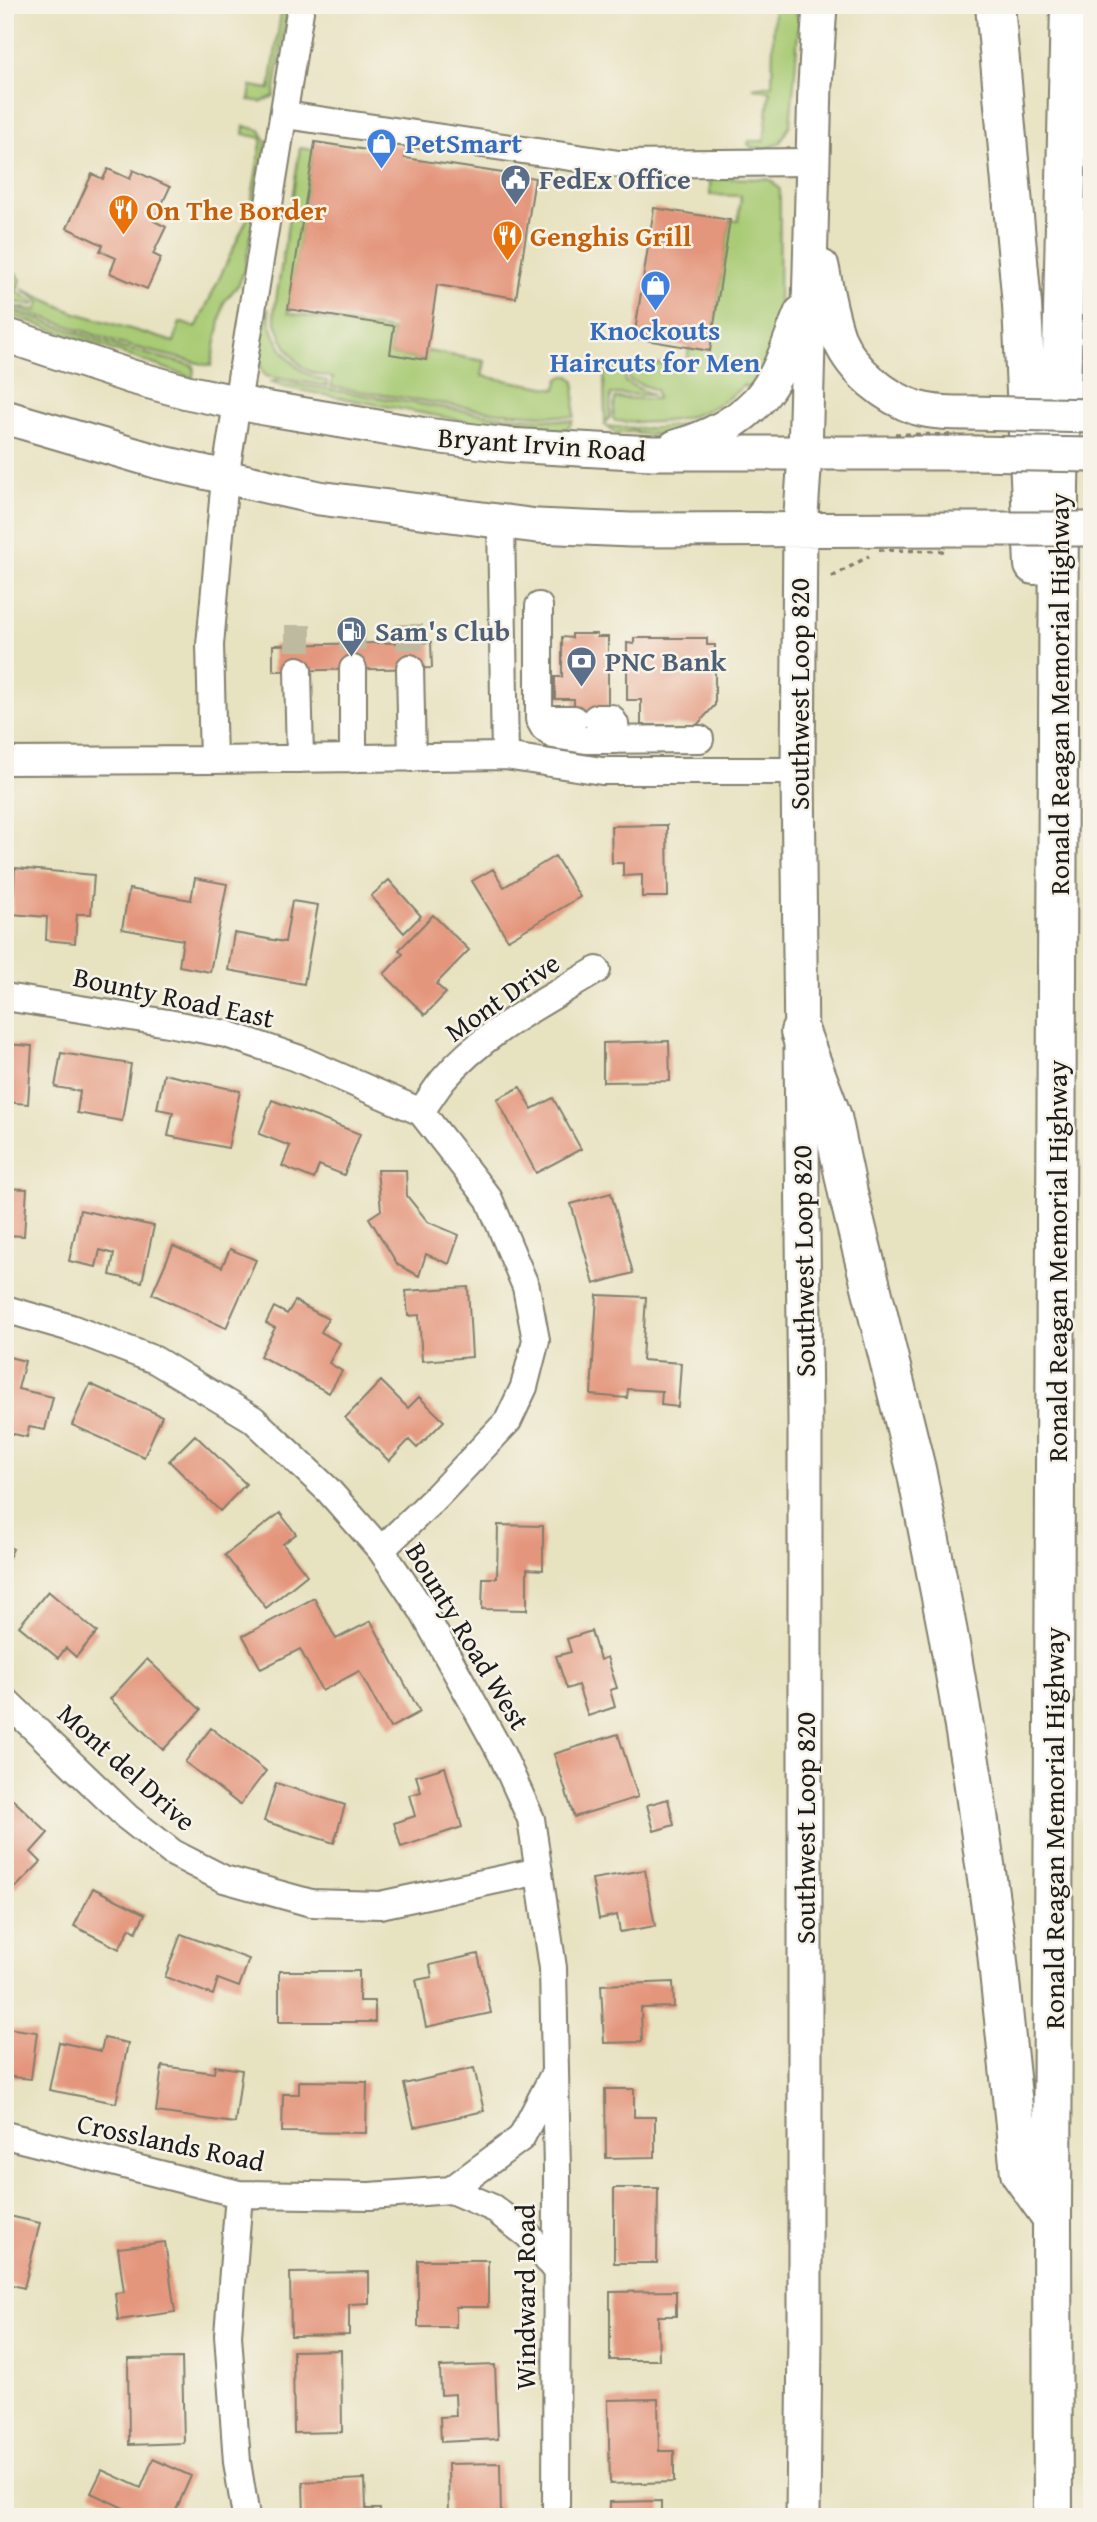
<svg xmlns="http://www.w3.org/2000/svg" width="1097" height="2522" viewBox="0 0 1097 2522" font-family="'Gentium Book Plus',serif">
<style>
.green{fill:#a9cb74;stroke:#627448;stroke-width:2}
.building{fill:#e4967d}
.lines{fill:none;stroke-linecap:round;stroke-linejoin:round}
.minor-tunnel{stroke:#beba9f;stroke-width:26;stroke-dasharray:26 13;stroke-linecap:butt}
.minor-casing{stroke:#827f6e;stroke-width:30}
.major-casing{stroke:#827f6e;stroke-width:37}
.highway-casing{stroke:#827f6e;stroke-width:42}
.path{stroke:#827f6e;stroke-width:3.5;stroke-dasharray:5 5;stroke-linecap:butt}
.minor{stroke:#fff;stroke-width:26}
.major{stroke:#fff;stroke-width:33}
.highway{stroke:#fff;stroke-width:38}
.major-bridge-casing{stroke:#827f6e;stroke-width:37;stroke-linecap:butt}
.path-bridge{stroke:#827f6e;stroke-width:3.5;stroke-dasharray:5 5;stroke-linecap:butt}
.major-bridge{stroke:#fff;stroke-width:33}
.labels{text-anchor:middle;stroke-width:5;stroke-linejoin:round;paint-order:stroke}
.shop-label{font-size:28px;font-weight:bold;fill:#366cbe;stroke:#f7f3e8;text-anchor:start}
.service-label{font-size:28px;font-weight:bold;fill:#4e5e75;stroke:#f7f3e8;text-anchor:start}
.food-label{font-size:28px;font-weight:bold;fill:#c56008;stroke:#f7f3e8;text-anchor:start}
.street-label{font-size:28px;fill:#1c1c1c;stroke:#f7f3e8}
</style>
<rect width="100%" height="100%" fill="#f7f3e8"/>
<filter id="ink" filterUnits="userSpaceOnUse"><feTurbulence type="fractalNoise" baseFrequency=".0143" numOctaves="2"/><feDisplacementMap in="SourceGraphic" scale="14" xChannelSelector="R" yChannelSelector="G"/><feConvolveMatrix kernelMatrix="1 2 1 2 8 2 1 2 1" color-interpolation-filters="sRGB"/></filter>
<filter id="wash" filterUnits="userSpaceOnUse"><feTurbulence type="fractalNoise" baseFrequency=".00686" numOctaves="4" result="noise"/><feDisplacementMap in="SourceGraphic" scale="28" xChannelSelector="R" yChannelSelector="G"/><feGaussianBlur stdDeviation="1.57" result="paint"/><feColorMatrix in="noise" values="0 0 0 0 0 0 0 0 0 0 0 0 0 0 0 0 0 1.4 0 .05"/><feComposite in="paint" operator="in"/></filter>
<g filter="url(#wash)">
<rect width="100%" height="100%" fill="#e7e2c0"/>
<path class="green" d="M282 5H288L274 96 262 102 249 100 251 86 270 89Z
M774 5H793L799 20 795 73 790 125 780 143 768 148H752L748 144 749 141H764L770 91 753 88 772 85Z
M244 126 260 130 267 143 245 268 239 284 224 302 211 366 121 344 10 306 37 310 40 302 22 289 73 312 174 342 180 322 196 328 249 215 262 138 243 134Z
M300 148 314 150 288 313 393 330 390 354 425 360 427 351 485 361 482 376 556 389 559 379 564 376H570L575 381 574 417 497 412 331 387 333 378C326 376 318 375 311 372 292 364 277 333 274 313Z
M710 178 767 179 772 181 780 190 779 322 777 344 748 389 744 385C707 420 664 426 615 421L613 418 615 398 657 399 656 390 629 380 628 366 687 362 689 347 710 350 730 220 738 221 741 196 710 195Z
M17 274 21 280 16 291 35 303 34 305 8 301 7 306C4 295 8 282 17 274Z
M268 308C271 341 293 375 327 381V386L265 376C253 359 265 327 268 308Z
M8 309 122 348 194 366 193 378 16 317Z
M624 366 625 382 653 395 611 394 610 417 605 423 604 375 611 367Z
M274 381 497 416 573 421 568 428 560 432 502 428 283 387 270 382Z
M735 408C704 420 670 441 636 433V431L617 434 606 426C663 432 682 427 735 408Z"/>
<g id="blocks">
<path class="building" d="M368 141 407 147 405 158 535 178 516 298 437 285 426 360 390 354 394 326 288 309 315 142 367 150Z
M108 169 130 179 133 170 170 187 154 221 166 227 153 254 161 258 147 289 110 273 116 258 100 251 103 245 67 228 92 174 103 179Z
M654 208 730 220 710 351 634 338Z
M572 634H597V637H608V708L593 729 574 728V699H555V677H562V637L572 638Z
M634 638H707V645H715V705L697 725H641V700H627V643L634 644Z
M431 642 432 668 273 671V645Z
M667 825 668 897H642V875L623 876V863H612L611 826Z
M555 856 580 897 508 940 472 881 493 869 504 887Z
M15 868 94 875 91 914H77L75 943 46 940 47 917 12 914Z
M195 878 227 884 210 972 179 966 183 940 122 929 129 889 191 900Z
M389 880 421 916 404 933 371 896Z
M292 901 318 905 304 984 228 970 234 933 285 942Z
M433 915 469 950 436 984 446 993 425 1015 384 974 403 954 399 950Z
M669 1041 670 1081 603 1082V1043Z
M5 1044 32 1046 28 1104 5 1102Z
M61 1053 131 1064 122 1121 77 1113 80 1091 55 1087Z
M164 1074 240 1091 228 1148 168 1136 173 1112 157 1109Z
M520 1087 532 1109 553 1098 581 1149 536 1173 497 1099Z
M272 1100 360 1134 344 1175 319 1165 314 1179 282 1166 290 1146 259 1134Z
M377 1170H406L407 1196 428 1222 459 1235 449 1264 426 1254 419 1276 398 1265 369 1218 381 1210Z
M5 1188 27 1189 24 1236 5 1235Z
M611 1193 633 1273 594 1284 571 1204Z
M80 1210 154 1226 142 1282 110 1275 114 1254 100 1250 96 1267 69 1261Z
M173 1246 222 1267 230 1249 256 1260 226 1328 152 1294Z
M468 1287 472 1357 422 1361 419 1315 408 1316 406 1291Z
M597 1295 646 1297 642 1360 681 1363 678 1407 661 1405 662 1391 628 1389 627 1398 591 1395Z
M295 1301 328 1319 321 1332 340 1343 329 1363 342 1371 329 1393 260 1356 275 1328 266 1323 274 1307 287 1314Z
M5 1356 25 1361 18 1389 53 1397 45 1430 29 1427 27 1437 5 1432Z
M381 1381 408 1408 419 1397 444 1421 417 1448 409 1440 389 1461 345 1418Z
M90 1384 162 1416 144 1457 72 1425Z
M195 1435 246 1484 220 1511 169 1461Z
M280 1513 296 1534 283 1544 307 1575 266 1608 225 1555Z
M498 1525 543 1526V1570L527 1569V1610L482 1609 483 1578H497Z
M5 1545 13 1549 5 1566Z
M48 1591 97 1632 76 1657 66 1648 58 1658 19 1626Z
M314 1598 336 1639 371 1621 420 1712 390 1728 359 1671 322 1691 300 1649 261 1669 243 1636Z
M591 1631 600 1660 607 1657 617 1688 610 1690 615 1707 588 1716 578 1685 567 1689 556 1656 571 1652 567 1639Z
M147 1659 201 1710 163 1750 110 1699Z
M211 1728 266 1771 240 1805 185 1762Z
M618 1734 638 1797 574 1817 554 1754Z
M445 1767 462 1827 401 1847 394 1823 415 1816 409 1795 421 1792 416 1776Z
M276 1783 345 1805 334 1843 264 1821Z
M5 1792 48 1833 31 1852 41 1862 15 1888 5 1878V1858L11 1852 5 1847Z
M668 1799 674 1825 654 1831 647 1805Z
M645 1870 655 1926 620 1932 617 1915 599 1919 592 1879Z
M93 1888 145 1914 136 1932 130 1928 119 1949 74 1926Z
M181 1934 249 1959 239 1987 218 1979 213 1995 165 1977Z
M478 1954 491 2013 426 2027 416 1980 432 1977 430 1965Z
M279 1971H359V2001H375V2022H279Z
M673 1982 674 2007 641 2008 642 2042 604 2043 601 1985Z
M5 2028 37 2032 31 2079 5 2076Z
M104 2038 128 2043 116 2103 49 2090 59 2042 101 2051Z
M162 2066 214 2073 215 2066 242 2070 235 2123 156 2112Z
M474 2068 484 2111 414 2127 404 2084Z
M299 2081 367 2082 366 2133 282 2132 283 2094H299Z
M605 2089H634V2117H655V2157L606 2158Z
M614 2188H658L657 2263H614Z
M5 2215 40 2223 24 2288 5 2283 7 2257 5 2256Z
M165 2242 175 2312 118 2320 115 2293 124 2292 118 2248Z
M418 2260H488V2307H456V2327H418Z
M369 2272V2303L349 2304V2335L291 2336 290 2273Z
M676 2291V2316H658L659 2360H610V2292Z
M341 2350 342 2432 294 2433 293 2351Z
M182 2358 184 2443 129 2445 128 2359Z
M495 2365 498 2439 441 2442 440 2417 456 2416 455 2394 441 2395 440 2367Z
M658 2399 659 2451H674V2482L610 2484 608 2400Z
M153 2459 191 2476 173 2517H143L91 2493 102 2470 141 2488Z
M500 2463 501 2517H449L448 2464Z
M365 2479 366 2509H380V2517H304L303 2482Z
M661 2501V2517H610V2502Z"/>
</g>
</g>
<g filter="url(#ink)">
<use href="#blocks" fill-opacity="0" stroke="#827f6e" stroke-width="2"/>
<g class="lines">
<path class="minor-tunnel" d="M410 624V668
M298 625V670
M352 625 353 669"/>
<defs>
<path id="minor" d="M285 115 619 164 812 162
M501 522 505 756
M539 606V719L544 728 553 735 586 740 700 739
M410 668 412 758
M353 669V759
M298 670 300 759
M596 718H611L615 724 616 740
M539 719H574
M213 760 505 756 602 771H798
M5 761 213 760 210 645 225 478 301 5
M5 997 168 1023 226 1034 297 1058 421 1112 489 1199 526 1287 536 1340 524 1387 508 1421 436 1497 381 1550
M421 1112C428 1101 435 1090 443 1080 483 1032 544 1002 597 970
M5 1309 71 1328 155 1360 253 1419 328 1490 381 1550 422 1610 502 1755 531 1819 553 1968 557 2172 556 2517
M5 1700 127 1817 173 1853 224 1879 311 1903 380 1905 539 1871
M5 2135 239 2194 370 2196 451 2190 493 2208 529 2236 557 2272
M451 2190 521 2138 552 2078
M239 2194 228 2335 237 2462 246 2517"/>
<path id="major" d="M822 267C827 292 831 318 840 341 853 371 886 398 917 408 934 413 953 413 971 413
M5 335 132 377 187 392 264 408 426 435 507 445 652 453H974
M5 417 159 462 319 498 537 526 631 530 960 529
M675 447C708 438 745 420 766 391 782 369 790 339 801 313
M803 2517 805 2336V1419L798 771 800 529 805 455 815 85 820 5"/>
<path id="highway" d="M995 5 1022 305 1034 565
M800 1032 832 1117 848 1193 916 1469 948 1633 973 1779 996 1943 1020 2173 1052 2218
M1053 2517 1052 2218 1059 487 1070 5"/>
</defs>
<use href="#minor" class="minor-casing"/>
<use href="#major" class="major-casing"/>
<use href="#highway" class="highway-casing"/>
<path class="path" d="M832 577 869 556"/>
<use href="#minor" class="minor"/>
<use href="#major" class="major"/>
<use href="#highway" class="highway"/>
<defs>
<path id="major-bridge" d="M971 413 1092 416
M974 453 1092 455
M960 529H1092"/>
</defs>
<use href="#major-bridge" class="major-bridge-casing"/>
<path class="path-bridge" d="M895 434 956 435
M879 550 946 551"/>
<use href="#major-bridge" class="major-bridge"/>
</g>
</g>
<defs>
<symbol id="shop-pin" viewBox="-11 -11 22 30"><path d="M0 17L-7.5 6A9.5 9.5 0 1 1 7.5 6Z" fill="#3f7fe0" stroke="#f7f3e8"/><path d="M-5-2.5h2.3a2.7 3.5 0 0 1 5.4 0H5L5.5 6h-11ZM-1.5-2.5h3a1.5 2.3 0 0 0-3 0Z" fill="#fff"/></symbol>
<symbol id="civic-pin" viewBox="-11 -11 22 30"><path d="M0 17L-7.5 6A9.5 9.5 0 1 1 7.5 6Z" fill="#5c6f8a" stroke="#f7f3e8"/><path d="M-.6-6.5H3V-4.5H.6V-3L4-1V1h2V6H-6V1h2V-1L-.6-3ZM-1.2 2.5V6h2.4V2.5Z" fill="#fff"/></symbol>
<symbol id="restaurant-pin" viewBox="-11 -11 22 30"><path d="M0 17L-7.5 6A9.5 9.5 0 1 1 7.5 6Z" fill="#e8710a" stroke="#f7f3e8"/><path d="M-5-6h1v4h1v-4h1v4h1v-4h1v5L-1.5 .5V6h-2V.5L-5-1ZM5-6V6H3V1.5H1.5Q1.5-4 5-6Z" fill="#fff"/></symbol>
<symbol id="fuel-pin" viewBox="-11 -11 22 30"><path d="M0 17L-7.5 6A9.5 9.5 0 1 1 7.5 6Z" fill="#5c6f8a" stroke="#f7f3e8"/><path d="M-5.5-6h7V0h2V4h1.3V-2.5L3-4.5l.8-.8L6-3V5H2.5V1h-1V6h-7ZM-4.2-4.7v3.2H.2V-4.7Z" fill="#fff"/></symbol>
<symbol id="bank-pin" viewBox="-11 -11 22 30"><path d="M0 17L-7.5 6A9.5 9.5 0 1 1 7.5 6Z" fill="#5c6f8a" stroke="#f7f3e8"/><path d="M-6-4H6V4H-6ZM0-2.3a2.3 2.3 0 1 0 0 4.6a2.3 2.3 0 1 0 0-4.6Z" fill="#fff"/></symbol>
</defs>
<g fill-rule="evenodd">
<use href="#shop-pin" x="364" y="126" width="35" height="47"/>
<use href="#civic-pin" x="498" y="162" width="35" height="47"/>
<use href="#restaurant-pin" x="106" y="192" width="35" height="47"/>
<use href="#restaurant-pin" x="490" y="218" width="35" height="47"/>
<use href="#shop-pin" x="638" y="268" width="35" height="47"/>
<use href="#fuel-pin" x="334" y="614" width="35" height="47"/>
<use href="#bank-pin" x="564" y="644" width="35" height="47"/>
</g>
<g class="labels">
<g class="shop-label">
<text x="405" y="153">PetSmart</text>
<text x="655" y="340" text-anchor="middle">Knockouts<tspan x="655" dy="32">Haircuts for Men</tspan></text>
</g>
<g class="service-label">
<text x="539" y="189">FedEx Office</text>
<text x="375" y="641">Sam's Club</text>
<text x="605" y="671">PNC Bank</text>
</g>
<g class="food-label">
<text x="146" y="220">On The Border</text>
<text x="530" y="246">Genghis Grill</text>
</g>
<g class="street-label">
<text transform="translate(542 444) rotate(4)" y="10">Bryant Irvin Road</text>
<text transform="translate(799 694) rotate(-90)" y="10">Southwest Loop 820</text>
<text transform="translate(1059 694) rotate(-90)" y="10">Ronald Reagan Memorial Highway</text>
<text transform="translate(174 997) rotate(12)" y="10">Bounty Road East</text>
<text transform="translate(502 997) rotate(-35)" y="10">Mont Drive</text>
<text transform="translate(803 1261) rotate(-91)" y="10">Southwest Loop 820</text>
<text transform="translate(1057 1261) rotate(-90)" y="10">Ronald Reagan Memorial Highway</text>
<text transform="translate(468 1636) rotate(59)" y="10">Bounty Road West</text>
<text transform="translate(127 1767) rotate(42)" y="10">Mont del Drive</text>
<text transform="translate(805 1828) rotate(-90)" y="10">Southwest Loop 820</text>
<text transform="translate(1054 1828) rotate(-90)" y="10">Ronald Reagan Memorial Highway</text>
<text transform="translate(171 2142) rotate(12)" y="10">Crosslands Road</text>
<text transform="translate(525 2297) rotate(-90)" y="10">Windward Road</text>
</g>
</g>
<rect width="1097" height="2522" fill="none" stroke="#f7f3e8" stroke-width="28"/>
</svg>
